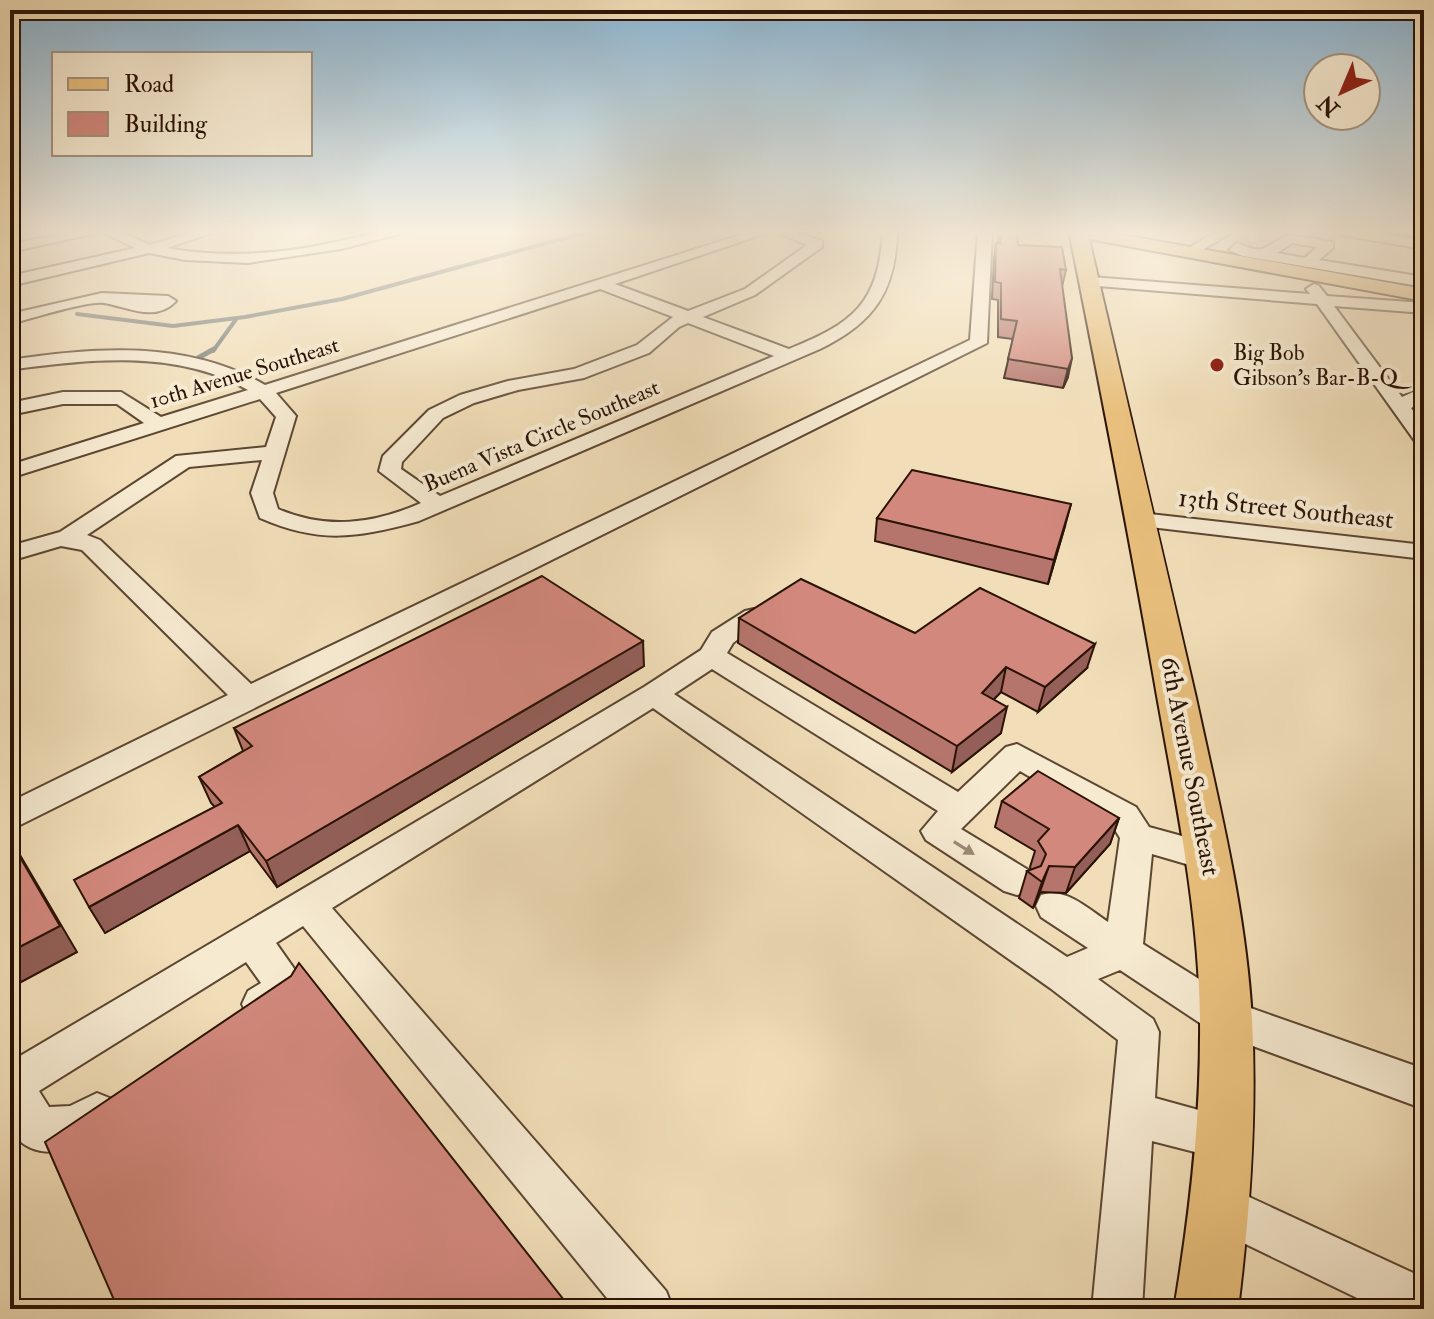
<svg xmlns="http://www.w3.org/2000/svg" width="1434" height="1319" viewBox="0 0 1434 1319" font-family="'IM FELL Double Pica',serif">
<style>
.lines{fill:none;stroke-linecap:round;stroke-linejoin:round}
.stream-far1{stroke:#707771;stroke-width:4}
.stream{stroke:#707771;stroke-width:5}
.minor-tunnel{stroke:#c9b594;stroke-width:15;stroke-dasharray:15 8;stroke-linecap:butt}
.minor-casing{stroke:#5c4632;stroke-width:4}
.major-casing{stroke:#2b1306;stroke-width:4}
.minor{fill:#f6ead1;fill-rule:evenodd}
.major{fill:#e8bf7c;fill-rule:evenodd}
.wall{fill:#b5756c;stroke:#2b1306;stroke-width:2}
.shaded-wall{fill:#935f58;stroke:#2b1306;stroke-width:2}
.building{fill:#d2887d;stroke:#2b1306;stroke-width:2}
.oneway{fill:#9b8976}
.poi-dot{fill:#8f2418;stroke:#f6ead1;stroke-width:3}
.labels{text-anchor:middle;stroke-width:8;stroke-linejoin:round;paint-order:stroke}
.far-poi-label{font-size:22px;fill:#2b1306;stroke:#f6ead1;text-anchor:start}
.far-street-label{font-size:22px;fill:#2b1306;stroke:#f6ead1}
.street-label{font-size:26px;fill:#2b1306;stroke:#f6ead1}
</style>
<rect width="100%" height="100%" fill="#f1deb8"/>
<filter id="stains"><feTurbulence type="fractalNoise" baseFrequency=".0025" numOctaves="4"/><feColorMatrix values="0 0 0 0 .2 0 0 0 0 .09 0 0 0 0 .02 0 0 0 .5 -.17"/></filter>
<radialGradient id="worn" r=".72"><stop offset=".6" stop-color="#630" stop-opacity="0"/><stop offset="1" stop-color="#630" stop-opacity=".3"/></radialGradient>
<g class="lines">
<path class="stream-far1" d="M77 314 173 326 245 317 342 299 591 231
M213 351 237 318"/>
<path class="stream" d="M198 358 214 349"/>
<path class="minor-tunnel" d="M1313 237 1325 239
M1237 247 1262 234"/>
<defs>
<path id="minor" d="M76 231H119L150 245 196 231H217L167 248C215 257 263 255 311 247 344 241 376 230 410 231L341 249 248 263 185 260 149 253 10 286V276L135 248 102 232 10 252V244Z
M753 231H773L615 284 688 311 745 289 807 245 773 231H792L822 241V247L755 295 703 317 789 349C853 323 878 305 883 231H897C896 291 874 323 820 349L419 521C358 538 319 544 260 518L251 493 262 460 189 467 87 535 100 540 251 684 970 340 978 231H992L987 343 10 830V802L228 695 82 550 61 546 10 561V546L60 532 176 456 266 447 276 417 260 399 10 478V465L144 423 117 404H63L10 415V403L63 392H121L161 417 248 390C177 349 88 359 10 370V360C96 347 187 340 265 385ZM600 289 673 317 637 345 574 369 508 381 460 395 429 410 383 456 379 471 421 503C373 524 327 530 278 509L273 493 296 416 276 393ZM688 323 774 356 440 496 401 469 402 462 443 418 474 403 518 390 584 378 649 353 679 327Z
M1217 231H1234L1194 255 1189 256 1182 252Z
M1334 231H1364L1424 241V249L1341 235Z
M1290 235 1333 242V248L1319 260 1424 277V287L1243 256 1229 250 1237 243C1269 257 1261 245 1290 235ZM1292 243 1317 247 1305 258 1277 253Z
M1091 277 1310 294 1306 289 1314 284 1319 286 1327 296 1424 303V313L1334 306 1402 397 1424 387V401L1411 408 1424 426V446L1417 444 1317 304 1086 285V279Z
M102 293 168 296 176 301C155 323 128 307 104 303 85 301 31 319 10 324V314Z
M1141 513 1424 545V559L1133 525 1129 520 1133 515Z
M754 609 763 611 767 617 733 643 727 653 958 792 1006 747 1017 744 1136 807 1149 827 1222 847 1227 857 1222 867 1210 871 1152 854 1143 944 1239 1004 1424 1069V1109L1212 1031 1120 970 1098 979 1153 1019 1159 1032 1155 1098 1242 1122 1248 1138 1242 1154 1226 1160 1152 1141 1142 1309H1092L1118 1040 1050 988 653 708 332 908 666 1291 673 1309H616L303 926 276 943 307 987C298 1005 281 1015 262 1022L248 1017 242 1004 248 991 261 983 246 962 39 1091 49 1107 70 1106 97 1093 112 1099 119 1114C102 1152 23 1171 10 1124 5 1106 10 1080 10 1062L644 687 701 650 712 632 745 611ZM712 669 938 811 921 831 926 840 1004 891 1017 895 1030 891 1035 881 1030 871 961 829 1020 771 1112 825 1120 838 1108 922C1087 908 1066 887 1041 895L1036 906 1041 917 1088 948 1067 957 674 694Z
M1221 1184 1424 1278V1309H1380L1204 1224 1198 1207 1204 1190Z"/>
<path id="major" d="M1069 231H1101L1424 289V301L1089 239C1125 392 1161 545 1196 698 1219 805 1246 910 1252 1020 1257 1117 1250 1212 1238 1309H1174C1190 1213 1201 1118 1200 1020 1199 910 1176 803 1157 696 1130 540 1100 386 1069 231Z"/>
</defs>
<use href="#minor" class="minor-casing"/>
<use href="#major" class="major-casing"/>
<use href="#minor" class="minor"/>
<use href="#major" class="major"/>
</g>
<path class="wall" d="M999 231H1017L1018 245 1066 270 1062 287 1068 377 1063 388 1004 378 1013 339 998 337V300L992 299 994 259 996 243H998Z
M1373 231H1424V239Z
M877 518 1065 526 1048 584 875 541Z
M739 618 915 633 1087 668 1038 712 1001 692 993 700 1001 733 952 772 738 643Z
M644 666 277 887 250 851 105 933 215 807 211 803 199 777 243 751 234 728Z
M1002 801 1119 818 1110 844 1066 893 1040 892 1033 908 1019 898 1027 871 1031 870 1030 867 1035 851 995 827Z"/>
<path class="shaded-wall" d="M1072 358 1068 377 1063 388 1068 369Z
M1071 504 1065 526 1048 584 1054 560Z
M643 641 644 666 277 887 266 861Z
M1095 644 1087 668 1038 712 1045 687Z
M1006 667 1001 692 976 718 982 693Z
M1007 707 1001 733 952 772 957 746Z
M1119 818 1110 844 1066 893 1075 867Z
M238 825 250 851 105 933 89 907Z
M10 838 77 952 10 988Z
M1049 866 1040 892 1033 908 1042 882Z"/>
<path class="building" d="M1001 231H1017L1018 245 1062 247 1066 270 1060 269 1072 358 1068 369 1008 359 1017 321 1001 319V283L995 282 996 243 1000 244Z
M912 470 1071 504 1054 560 877 518Z
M542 576 643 641 266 861 238 825 89 907 74 880 222 803 199 777 252 746 234 728Z
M801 579 915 633 980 588 1095 644 1045 687 1006 667 982 693 1007 707 957 746 739 618Z
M1038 771 1119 818 1075 867 1049 866 1042 882 1027 871 1041 866 1046 854 1038 841 1049 829 1002 801Z
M10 840 60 926 10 952Z
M299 963 571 1309H118L45 1142 291 976Z"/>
<defs><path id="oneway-solid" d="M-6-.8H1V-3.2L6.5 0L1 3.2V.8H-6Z" transform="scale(2)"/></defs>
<use class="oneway" href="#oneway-solid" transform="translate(964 848) rotate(32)"/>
<linearGradient id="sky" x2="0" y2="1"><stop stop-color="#8ab6d5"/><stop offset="0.56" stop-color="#f9f0df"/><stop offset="1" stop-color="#f9f0df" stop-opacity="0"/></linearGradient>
<rect width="1434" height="415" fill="url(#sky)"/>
<circle class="poi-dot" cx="1217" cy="365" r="8"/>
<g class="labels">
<g class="far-poi-label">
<text x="1233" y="360">Big Bob<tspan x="1233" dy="25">Gibson's Bar-B-Q</tspan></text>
</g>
<g class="far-street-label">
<text transform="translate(244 372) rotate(-17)" y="8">10th Avenue Southeast</text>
<text transform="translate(541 435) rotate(-23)" y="8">Buena Vista Circle Southeast</text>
</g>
<g class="street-label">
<text transform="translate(1286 508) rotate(6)" y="9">13th Street Southeast</text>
<text transform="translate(1191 766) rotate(79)" y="9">6th Avenue Southeast</text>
</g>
</g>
<rect width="1434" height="1319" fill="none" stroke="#f1deb8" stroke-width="40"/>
<rect x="12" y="12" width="1410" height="1295" fill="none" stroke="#2b1306" stroke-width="4"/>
<rect x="20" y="20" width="1394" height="1279" fill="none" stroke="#2b1306" stroke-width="2"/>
<rect x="52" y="52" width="260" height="104" fill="#f6ead1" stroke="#a59480" stroke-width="2"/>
<rect x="68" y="78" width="40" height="12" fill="#e8bf7c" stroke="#a59480" stroke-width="2"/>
<text x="124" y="92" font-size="24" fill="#2b1306">Road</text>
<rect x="68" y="112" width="40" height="24" fill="#d2887d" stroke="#a59480" stroke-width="2"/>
<text x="124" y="132" font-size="24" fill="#2b1306">Building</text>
<g transform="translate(1342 92) rotate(224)"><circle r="38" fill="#f6ead1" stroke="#a59480" stroke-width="2"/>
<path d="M0-6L14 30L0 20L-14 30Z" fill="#8f2418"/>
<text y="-12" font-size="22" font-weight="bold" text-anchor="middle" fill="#2b1306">N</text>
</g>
<rect width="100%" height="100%" filter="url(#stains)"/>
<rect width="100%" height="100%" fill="url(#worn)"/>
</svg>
